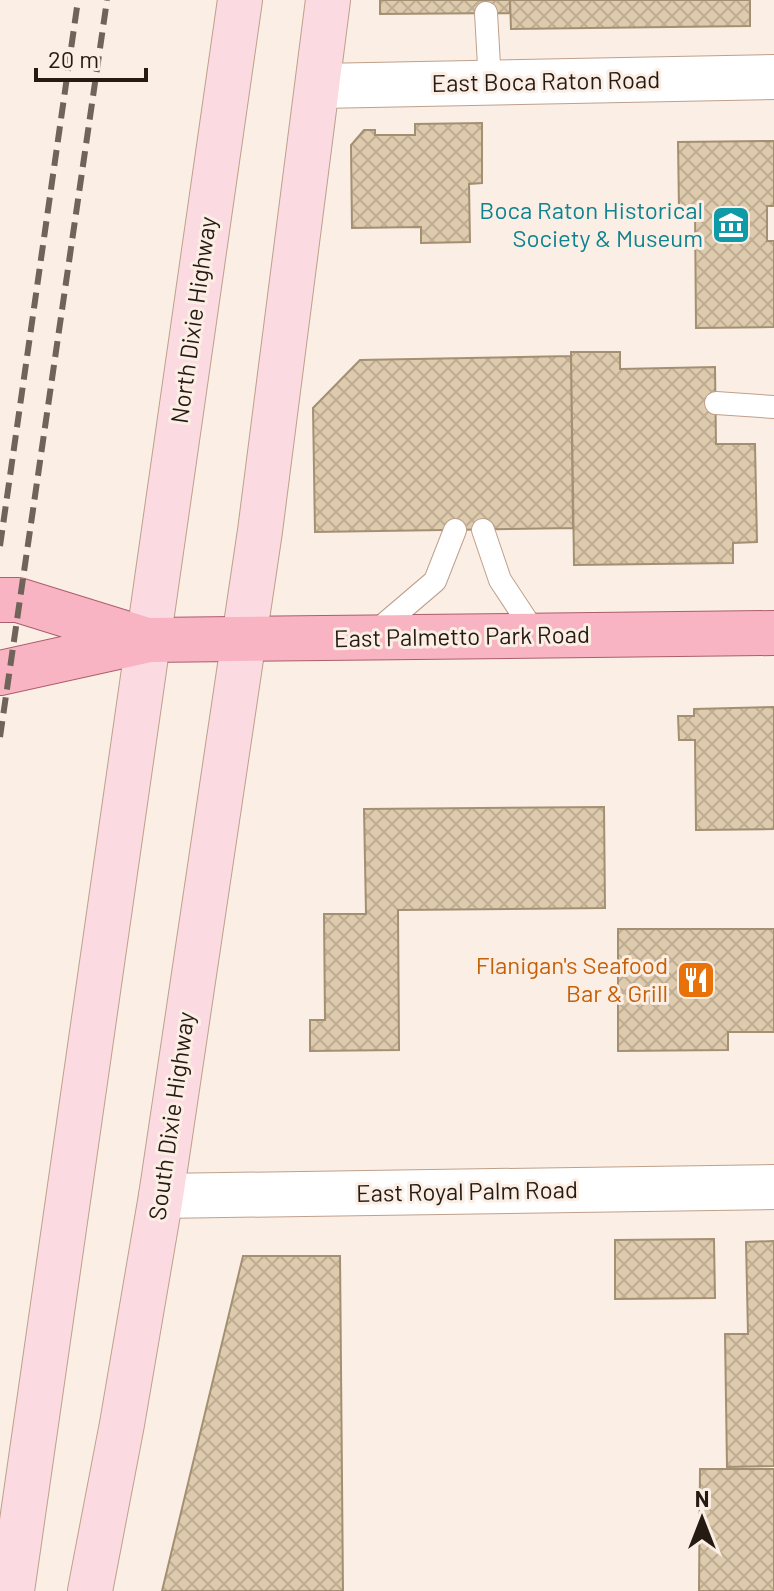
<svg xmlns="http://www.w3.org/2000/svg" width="774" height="1591" viewBox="0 0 774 1591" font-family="Barlow,sans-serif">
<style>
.building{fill:url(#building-cross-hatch);stroke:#a39073;stroke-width:2}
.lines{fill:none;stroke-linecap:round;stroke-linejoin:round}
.lane-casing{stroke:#bea08b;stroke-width:24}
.street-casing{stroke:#bea08b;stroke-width:46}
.secondary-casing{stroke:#bea08b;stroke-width:46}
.primary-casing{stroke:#ab5e6b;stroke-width:46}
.lane{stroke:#fff;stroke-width:22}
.street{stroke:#fff;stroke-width:44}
.secondary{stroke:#fbdae1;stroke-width:44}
.primary{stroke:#f8b4c3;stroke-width:44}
.rail{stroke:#6f635a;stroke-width:6;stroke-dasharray:16 8;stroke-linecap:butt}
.labels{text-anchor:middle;stroke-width:6;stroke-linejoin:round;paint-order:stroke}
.street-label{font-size:24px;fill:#261b12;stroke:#fbeee5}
.culture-label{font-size:24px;fill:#0d838f;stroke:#fbeee5;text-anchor:end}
.food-label{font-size:24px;fill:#c56008;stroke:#fbeee5;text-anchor:end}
</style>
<defs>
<pattern id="building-cross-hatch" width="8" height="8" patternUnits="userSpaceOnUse" patternTransform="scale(2)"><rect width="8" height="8" fill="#decaac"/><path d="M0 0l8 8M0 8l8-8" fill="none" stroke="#bead93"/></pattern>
</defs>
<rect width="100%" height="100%" fill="#fbeee5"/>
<path class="building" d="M380 0H510V13L380 14Z
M510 0H750V26L511 29Z
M482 123V183L469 184 470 242 421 243V227L352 228 351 145 364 130H375V135H415V124Z
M774 141V206H767V241H774V327L696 328 695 210H679L678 142Z
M571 352H620V369L715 367 716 444H755L757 542 733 543V563L574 565Z
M571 356 573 528 315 532 313 408 360 360Z
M774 707V829L696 830 695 740H679L678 716H694V709Z
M604 807 605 908 398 910 399 1050 310 1051V1020H325L324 914H366L364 809Z
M618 929H774V1032H728V1050L618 1051Z
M714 1239 715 1298 615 1299V1240Z
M774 1241V1466L727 1467 725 1334H748L746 1242Z
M243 1256H340L343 1591H162Z
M700 1469H774V1591H699Z"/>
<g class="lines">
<defs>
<path id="lane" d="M486 13 490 83
M716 403 774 407
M483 530 500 580 537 636
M374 633 435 581 455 530"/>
<path id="street" d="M319 86 774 77
M161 1196 774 1187"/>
<path id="secondary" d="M12 1591 240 0
M90 1591 122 1424 161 1196 260 531 328 0"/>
<path id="primary" d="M0 600H18L147 640
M0 673 149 640 774 633"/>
</defs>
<use href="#lane" class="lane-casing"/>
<use href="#street" class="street-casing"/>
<use href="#secondary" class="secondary-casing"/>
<use href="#primary" class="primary-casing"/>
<use href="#lane" class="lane"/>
<use href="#street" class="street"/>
<use href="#secondary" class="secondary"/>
<use href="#primary" class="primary"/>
<path class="rail" d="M0 546 78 0
M0 737 107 0"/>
</g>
<defs>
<symbol id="museum-square" viewBox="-11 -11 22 22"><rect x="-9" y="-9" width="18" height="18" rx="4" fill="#0f9aa8" stroke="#fbeee5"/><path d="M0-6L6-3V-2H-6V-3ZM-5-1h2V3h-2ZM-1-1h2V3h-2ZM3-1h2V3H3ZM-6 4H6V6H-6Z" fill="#fff"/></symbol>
<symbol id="restaurant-square" viewBox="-11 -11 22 22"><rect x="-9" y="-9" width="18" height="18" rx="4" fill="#e8710a" stroke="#fbeee5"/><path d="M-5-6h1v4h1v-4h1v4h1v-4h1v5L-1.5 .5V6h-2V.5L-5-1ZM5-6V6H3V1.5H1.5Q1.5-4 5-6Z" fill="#fff"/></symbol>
</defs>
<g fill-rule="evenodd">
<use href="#museum-square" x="709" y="203" width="44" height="44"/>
<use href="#restaurant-square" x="674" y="958" width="44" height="44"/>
</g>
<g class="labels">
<g class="street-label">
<text transform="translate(546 82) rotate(-1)" y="8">East Boca Raton Road</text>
<text transform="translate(194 320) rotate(-82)" y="8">North Dixie Highway</text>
<text transform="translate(462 637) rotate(-1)" y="8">East Palmetto Park Road</text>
<text transform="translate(172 1116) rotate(-82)" y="8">South Dixie Highway</text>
<text transform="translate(467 1192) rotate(-1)" y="8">East Royal Palm Road</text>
</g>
<g class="culture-label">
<text x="703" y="219">Boca Raton Historical<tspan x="703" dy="28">Society &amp; Museum</tspan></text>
</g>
<g class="food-label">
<text x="668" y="974">Flanigan's Seafood<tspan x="668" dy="28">Bar &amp; Grill</tspan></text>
</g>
</g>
<g transform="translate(702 1519)" stroke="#fbeee5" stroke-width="6" paint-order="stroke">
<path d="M0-6L14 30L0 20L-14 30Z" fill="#261b12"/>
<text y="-12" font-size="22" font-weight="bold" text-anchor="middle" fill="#261b12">N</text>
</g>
<path d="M36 68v12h110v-12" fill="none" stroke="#261b12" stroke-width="4"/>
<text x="48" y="68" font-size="24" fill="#261b12" stroke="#fbeee5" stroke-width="6" paint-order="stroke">20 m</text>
</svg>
